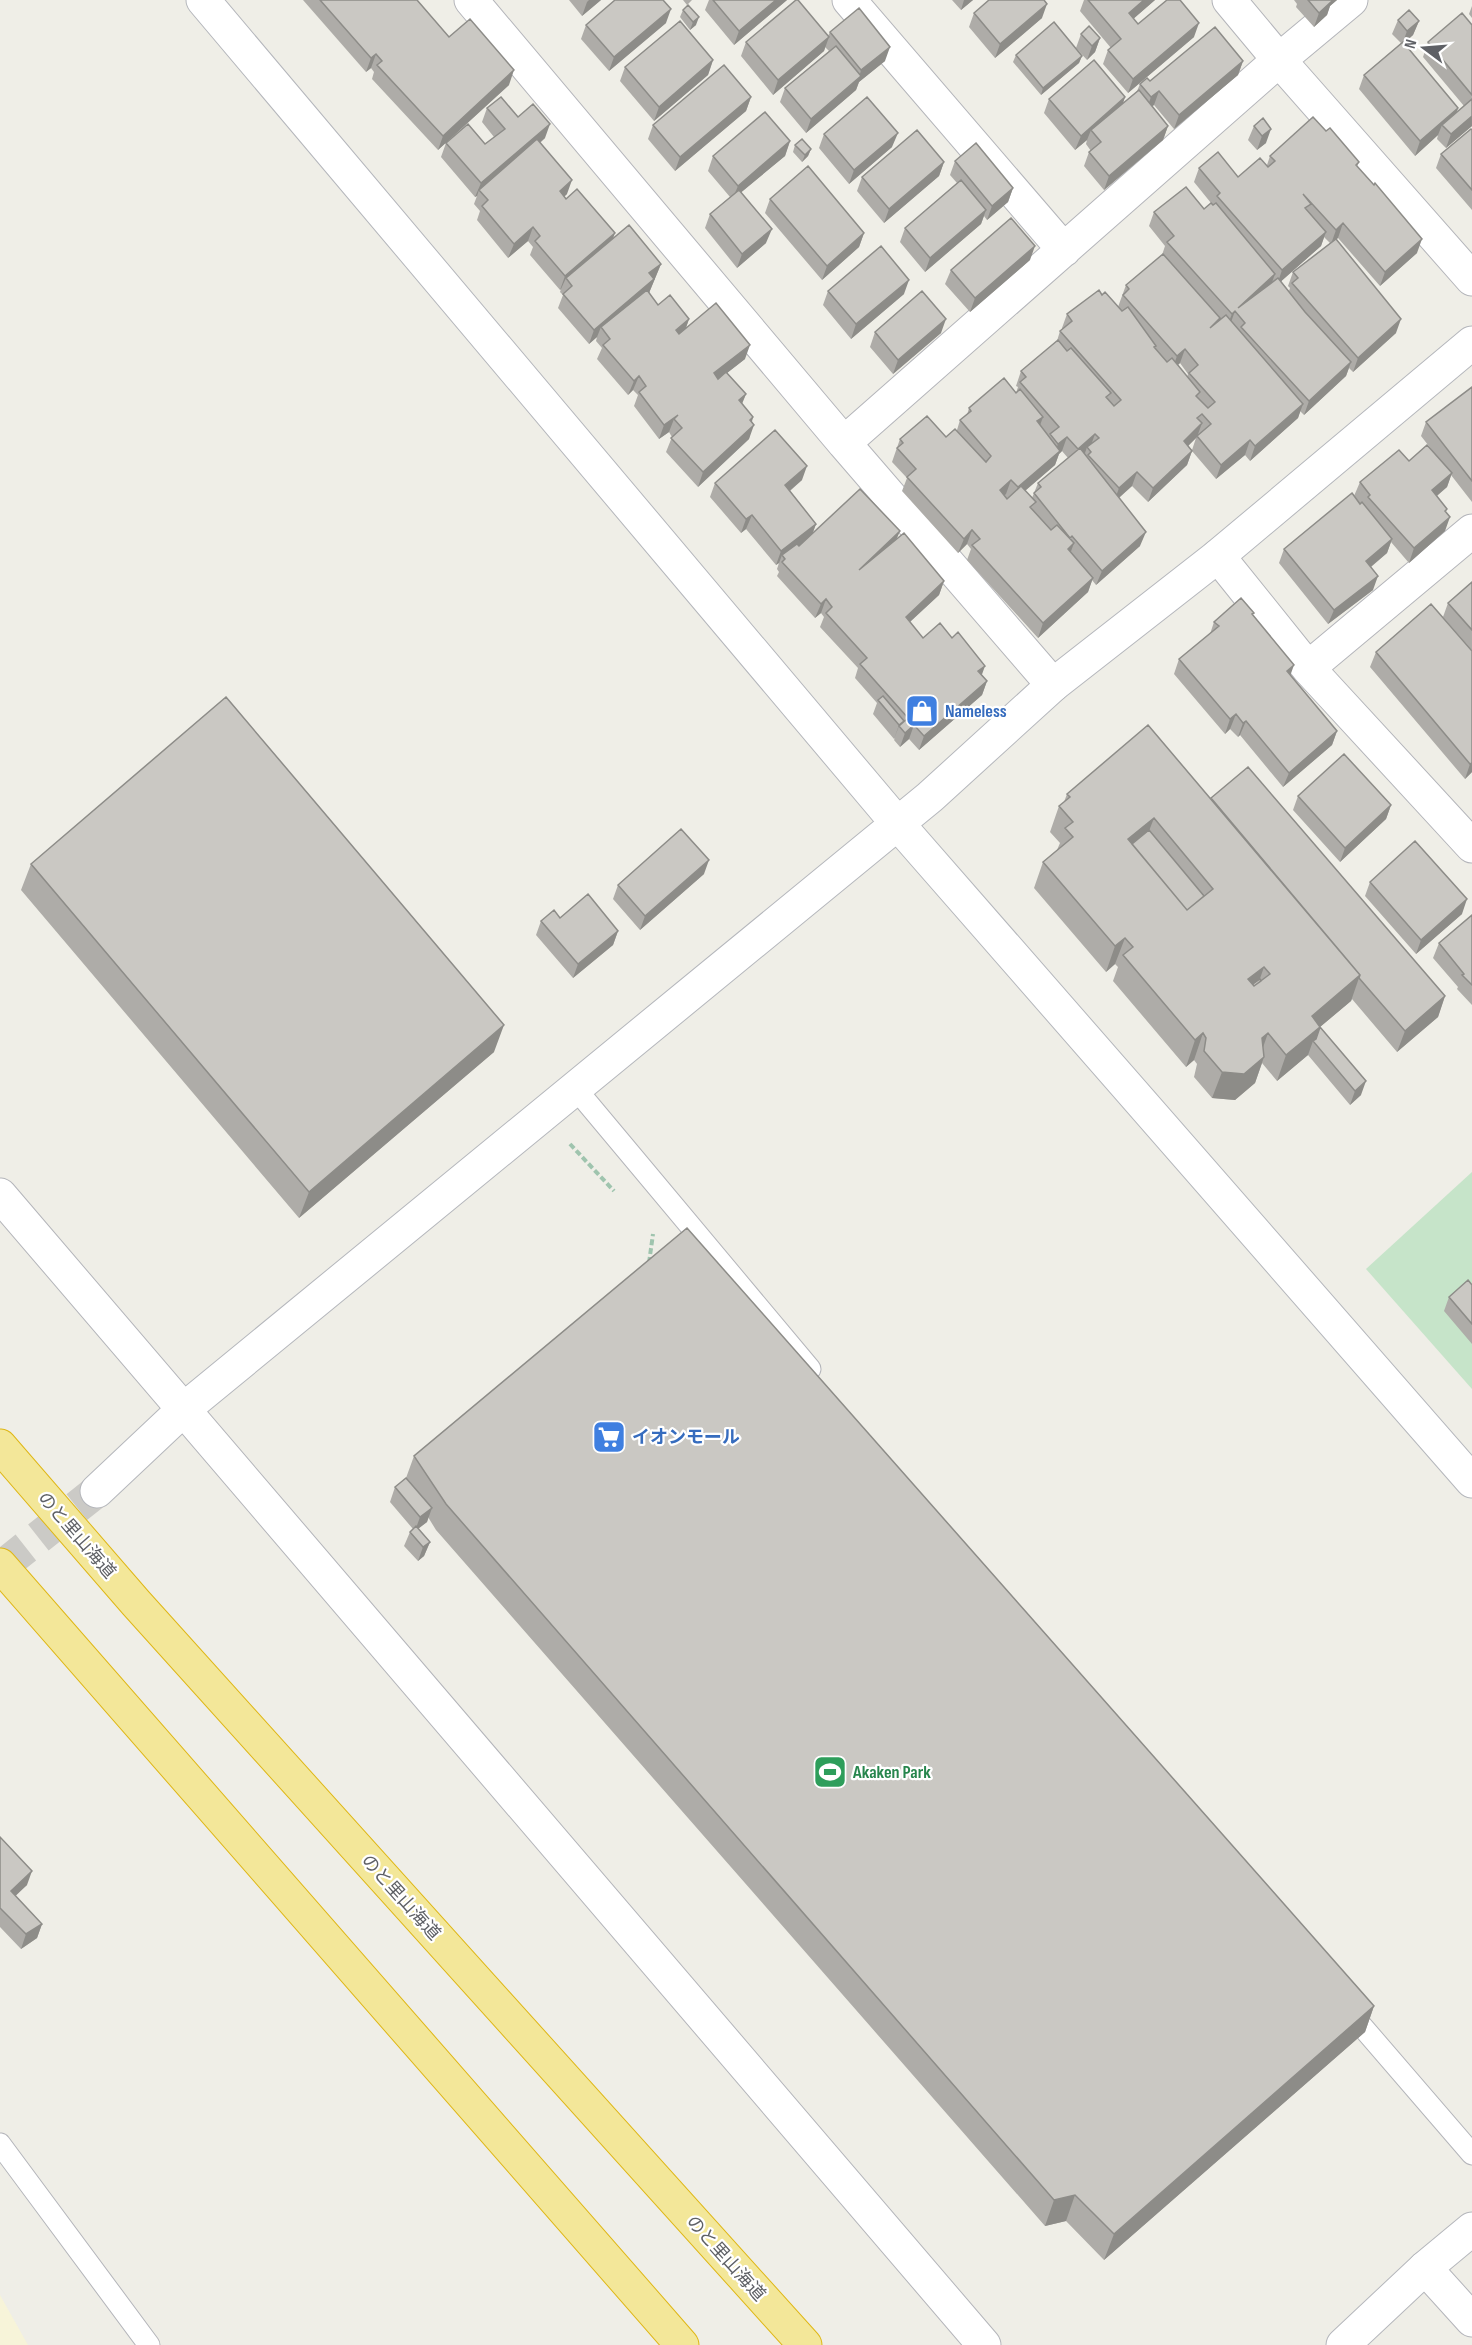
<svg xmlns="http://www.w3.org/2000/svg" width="1472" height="2345" viewBox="0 0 1472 2345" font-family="'Sofia Sans Condensed','Noto Sans JP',sans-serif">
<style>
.green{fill:#c6e4c9}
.sand{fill:#f7f4d9}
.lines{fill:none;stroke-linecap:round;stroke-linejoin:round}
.secondary-tunnel{stroke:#cbcac6;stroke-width:33;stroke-dasharray:33 16;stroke-linecap:butt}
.lane-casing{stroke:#b4b5ba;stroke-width:23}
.street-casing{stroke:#b4b5ba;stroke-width:35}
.secondary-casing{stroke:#b5b7bc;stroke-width:35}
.highway-casing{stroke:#dfb716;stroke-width:35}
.path{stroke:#9fc4ae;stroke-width:4;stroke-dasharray:6 3;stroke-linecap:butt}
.lane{stroke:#fff;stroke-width:21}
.street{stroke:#fff;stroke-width:33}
.secondary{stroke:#fff;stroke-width:33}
.highway{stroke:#f3e799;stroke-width:33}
.wall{fill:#aeaca8;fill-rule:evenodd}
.shaded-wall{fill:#8d8c88}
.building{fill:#cac8c3;stroke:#8d8c88;stroke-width:1.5;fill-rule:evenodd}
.labels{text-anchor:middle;stroke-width:4.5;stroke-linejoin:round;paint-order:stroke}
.shop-label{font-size:18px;font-weight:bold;fill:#366cbe;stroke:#fff;text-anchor:start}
.street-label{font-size:18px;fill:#5e6065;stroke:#fff}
.leisure-label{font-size:18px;font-weight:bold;fill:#27864d;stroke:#fff;text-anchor:start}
</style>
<rect width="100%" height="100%" fill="#efeee7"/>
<path class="green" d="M1472 1172V1389L1366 1269Z"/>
<path class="sand" d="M0 2295 28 2345H0Z"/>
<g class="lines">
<path class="secondary-tunnel" d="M0 1568 97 1491"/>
<defs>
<path id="lane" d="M575 1088 810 1369
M1347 2009 1472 2154
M0 2144 149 2345"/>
<path id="street" d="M471 0 844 443
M849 0 1064 250
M1229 0 1279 60 1472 279
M1218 556 1308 668 1472 846
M1308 668 1472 531
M1053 685 844 443 1279 60 1351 0
M0 1195 984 2345
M1425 2268 1472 2320"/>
<path id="secondary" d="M203 0 897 823 1472 1481
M97 1491 183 1410 930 797 1053 685 1218 556 1472 343
M1343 2345 1425 2268 1472 2229"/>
<path id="highway" d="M0 1446 136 1603 805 2345
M0 1565 682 2345"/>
</defs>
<use href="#lane" class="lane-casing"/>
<use href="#street" class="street-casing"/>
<use href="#secondary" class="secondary-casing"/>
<use href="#highway" class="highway-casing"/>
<path class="path" d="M570 1144 614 1191
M649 1263 653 1234"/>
<use href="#lane" class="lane"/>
<use href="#street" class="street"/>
<use href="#secondary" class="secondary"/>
<use href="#highway" class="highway"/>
</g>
<path class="wall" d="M303 0H417L449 37 509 85 438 150 372 79 374 72 371 68 366 72Z
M569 0H601L582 16Z
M683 0H692L687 5Z
M709 0H787L734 45 705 10Z
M952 0H973L961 10Z
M1084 0H1155L1133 19 1138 24 1194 37 1128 93 1103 64 1108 50 1111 48 1080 11Z
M1294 0H1337L1330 6 1327 15 1314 27 1296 7 1297 4Z
M1472 6V18L1469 14Z
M683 10 696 25 690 30 680 17Z
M974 13 1042 18 995 58 969 27Z
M1398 20 1419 21 1413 35 1404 43 1458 108 1457 112 1464 106 1423 57 1428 42 1472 25V126L1446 148 1437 139 1438 135 1415 156 1359 89 1364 75 1401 43 1392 34Z
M666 23 609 71 581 39 586 25Z
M830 32 885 61 859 82 856 90 806 133 780 102 785 88 829 51 825 47 824 51 773 95 741 56 746 42 828 36Z
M1081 34 1100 38 1095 52 1087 60 1076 48Z
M1016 55 1082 56 1079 63 1041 95 1013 62Z
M713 60 708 75 654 121 620 81 625 67Z
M1243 61 1238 75 1174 129 1154 105 1152 106 1168 126 1163 140 1104 190 1084 166 1089 152 1091 151 1086 144 1087 140 1075 150 1044 113 1049 99 1125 97 1123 103 1137 91 1140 84Z
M751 97 746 111 675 171 648 139 653 125Z
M487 108 518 117 545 138 540 143 567 194 564 197 613 238 661 264 649 293 658 305 689 319 686 328 745 359 727 373 746 394 742 404 753 417 752 422 749 439 698 487 666 452 672 437 669 432 659 439 634 406 638 395 633 390 628 395 597 359 602 348 596 341 597 337 589 344 558 308 563 295 560 292 561 289 560 290 530 255 533 247 528 241 508 258 477 220 480 211 474 204 477 196 475 197 441 157 446 143 485 144 494 137 482 122Z
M1263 118 1266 143 1257 150 1248 140 1254 126Z
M1472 130V210L1436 168 1441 154Z
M1326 131 1359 162 1357 167 1417 253 1380 286 1338 238 1336 239 1396 333 1353 372 1349 368 1346 376 1304 415 1300 411 1298 418 1250 461 1245 455 1216 479 1192 451 1187 465 1148 502 1132 486 1119 498 1140 546 1096 585 1092 580 1088 592 1038 638 967 560 971 549 967 544 958 553 902 491 907 478 892 462 900 439 946 437 957 430 960 420 967 415 969 408 1016 393 1018 387 1016 386 1021 371 1057 341 1060 331 1062 329V328L1067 314 1102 295 1118 307 1126 285 1162 255 1165 246 1149 226 1154 212 1204 209 1211 203 1194 182 1199 168 1238 177 1267 165 1270 156ZM1324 237 1330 243 1293 272 1288 286 1290 288 1289 291 1281 281 1321 246ZM1180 363 1188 374 1187 377 1178 365ZM1196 438 1192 450 1188 446ZM1062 451 1068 458 1038 483 1032 498 1025 491 1055 465 1059 454Z
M824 134 892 147 849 184 819 148Z
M790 141 785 156 741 192 766 243 737 268 705 228 710 214 730 197 708 171 713 156Z
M795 145 811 149 808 156 802 162 793 152Z
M955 161 1013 188 1008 202 987 220 984 216 981 224 925 272 900 242 905 228 957 183 950 175Z
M944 162 939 176 884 223 857 191 862 177Z
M770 199 864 233 859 247 822 280 765 213Z
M1030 260 970 312 945 284 951 270Z
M828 291 904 294 851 339 823 305Z
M875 332 941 333 893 374 870 347Z
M1472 387V502L1451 475 1447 487 1437 496 1447 509 1446 512 1445 531 1409 563 1391 542 1387 553 1371 567 1373 590 1328 624 1279 563 1284 549 1354 496 1360 482 1432 450 1421 436 1426 422Z
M802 480 790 491 816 524 812 534 900 531 896 539 944 581 939 595 910 622 923 638 982 675 987 681 982 695 919 750 909 739 900 747 894 740 895 738 894 739 873 714 877 703 855 678 858 668 820 627 824 617 821 613 815 618 777 576 779 572 777 569 779 563 776 565 746 529 741 533 710 497 715 483Z
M1472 582V650L1443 617 1448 603Z
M1254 613 1253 615 1290 675 1337 731 1332 745 1283 787 1240 735 1238 737 1230 729 1225 734 1174 674 1179 659 1210 634 1214 622Z
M1472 651V772L1465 779 1370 667 1376 652Z
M1067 794 1211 798 1445 996 1438 1017 1397 1052 1352 999 1351 1001 1320 1027 1361 1095 1350 1105 1308 1055 1277 1081 1262 1063 1255 1083 1235 1100 1212 1098 1194 1077 1197 1064 1194 1060 1186 1067 1113 981 1118 967 1115 964 1106 972 1034 888 1043 862 1057 850 1060 843 1050 832 1059 806 1064 802Z
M1298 796 1391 805 1386 819 1340 862 1293 810Z
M31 864 494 1052 299 1218 21 890Z
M704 874 640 930 613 899 618 885Z
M1370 882 1462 914 1416 954 1365 896Z
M1472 915V1005L1457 989 1458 987 1433 958 1439 943Z
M560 918 618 931 613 945 573 978 536 935 541 921Z
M1472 1285V1344L1444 1311 1449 1297Z
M414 1456 1374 2006 1365 2032 1104 2260 1066 2221 1045 2226 436 1530 428 1517 427 1522 418 1529 430 1542 424 1556 418 1561 404 1546 410 1532 413 1529 390 1502 395 1487 406 1478Z
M0 1837 27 1885 15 1895 42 1924 37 1938 21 1949 0 1927Z"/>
<path class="shaded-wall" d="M589 0H601L582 16 587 2Z
M776 0H787L734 45 739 31Z
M964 0H973L961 10Z
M1144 0H1155L1124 27 1129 13Z
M1328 0H1337L1330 6 1327 15 1314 27 1319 13Z
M1047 4 1042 18 995 58 1000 44Z
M671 9 666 23 609 71 614 57Z
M699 17 696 25 690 30 693 22Z
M1419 21 1413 35 1402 45 1407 31Z
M1199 23 1194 37 1128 93 1133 79Z
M829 37 824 51 773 95 778 80Z
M1100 38 1095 52 1087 60 1092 46Z
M890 47 885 61 859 82 856 90 806 133 811 119 859 78 861 70Z
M376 54 371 68 366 72 371 58Z
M1082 56 1079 63 1041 95 1043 88Z
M713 60 708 75 654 121 659 107Z
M1243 61 1238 75 1174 129 1179 115Z
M514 70 509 85 438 150 443 136Z
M1159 91 1154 105 1146 111 1151 97Z
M751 97 746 111 675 171 680 157Z
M1125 97 1120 112 1091 130 1087 140 1075 150 1081 136Z
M1458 108 1453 122 1442 125 1438 135 1415 156 1420 141Z
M1472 116V126L1446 148 1451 134Z
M550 124 545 138 481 192 479 190 477 196 475 197 481 183Z
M1168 126 1163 140 1104 190 1109 176Z
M1271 129 1266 143 1257 150 1262 136Z
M898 133 892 147 849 184 854 170Z
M790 141 785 156 732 200 738 186Z
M811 149 808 156 802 162 805 155Z
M944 162 939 176 884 223 889 209Z
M572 180 567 194 554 205 560 191Z
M1013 188 1008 202 987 220 992 206Z
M986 210 981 224 925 272 930 258Z
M1343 223 1338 238 1331 244 1336 230Z
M533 227 528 241 508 258 514 244Z
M772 229 766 243 737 268 742 254Z
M1326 232 1321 246 1277 285 1282 270Z
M615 233 610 247 566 278 561 289 560 290 565 276Z
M864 233 859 247 822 280 827 266Z
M1422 239 1417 253 1380 286 1385 272Z
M1035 246 1030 260 970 312 975 298Z
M661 264 649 293 601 327 597 337 589 344 594 330 649 273Z
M1275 274 1270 288 1238 308Z
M909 280 904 294 851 339 856 324Z
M1235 311 1230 325 1226 328 1232 314Z
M689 319 684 333 671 344 676 330Z
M946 319 941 333 893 374 898 360Z
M1401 319 1396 333 1353 372 1358 358Z
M750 345 745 359 709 387 714 373Z
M1185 349 1180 363 1172 370 1177 356Z
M1351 362 1346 376 1304 415 1309 401Z
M639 376 633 390 628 395 634 381Z
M746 394 740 408 739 400Z
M1303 404 1298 418 1250 461 1255 446Z
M678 415 674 419 669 432 659 439 664 425Z
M753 417 749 430 754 425 749 439 698 487 703 472Z
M1043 417 1038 431 1037 421Z
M1202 423 1197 437 1179 455 1184 441Z
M1095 434 1090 448 1087 447 1085 453 1073 463 1078 449Z
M1067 437 1062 451 1059 454 1055 465 1013 501 1018 487 1053 456 1058 444Z
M1250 440 1245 455 1216 479 1221 465Z
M1192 451 1187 465 1148 502 1153 488Z
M807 466 802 480 780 499 785 485Z
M1137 472 1132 486 1114 502 1119 488Z
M1452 473 1447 487 1427 504 1432 490Z
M1011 480 1006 494 995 504 1000 490Z
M752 515 746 529 741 533 746 519Z
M1450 517 1445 531 1409 563 1414 548Z
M816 524 811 538 784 559 782 555 779 563 776 565 781 551Z
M972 530 967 544 958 553 964 539Z
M900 531 894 545 859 570Z
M1146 532 1140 546 1096 585 1102 571Z
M1392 539 1387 553 1361 575 1366 561Z
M1074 543 1069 557 1068 549Z
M1378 576 1373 590 1328 624 1334 610Z
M1093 578 1088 592 1038 638 1043 623Z
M944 581 939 595 900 631 906 617Z
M826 599 821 613 815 618 821 604Z
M1294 665 1289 679 1287 671Z
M985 666 980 680 978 671Z
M987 681 982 695 919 750 924 736Z
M1236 714 1230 729 1225 734 1230 719Z
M904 721 901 728 899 726 894 739 899 725Z
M1246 721 1240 735 1238 737 1243 723Z
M914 725 909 739 900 747 905 733Z
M1337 731 1332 745 1283 787 1289 773Z
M1472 763V772L1465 779 1470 764Z
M1391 805 1386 819 1340 862 1345 848Z
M1154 818 1144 844 1123 851 1128 839Z
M709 860 704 874 640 930 645 916Z
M1467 899 1462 914 1416 954 1421 940Z
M618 931 613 945 573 978 578 964Z
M1125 938 1115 964 1106 972 1115 946Z
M1264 967 1255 993 1248 979Z
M1360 975 1351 1001 1320 1027 1315 1043 1313 1041 1308 1055 1277 1081 1286 1055 1312 1016Z
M1445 996 1438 1017 1397 1052 1405 1031Z
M504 1025 494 1052 299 1218 309 1192Z
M1203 1033 1194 1060 1186 1067 1195 1040Z
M1268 1033 1259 1059 1262 1038Z
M1264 1057 1255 1083 1235 1100 1212 1098 1222 1072Z
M1366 1081 1361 1095 1350 1105 1355 1091Z
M432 1508 427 1522 415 1531 420 1517Z
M430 1542 424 1556 418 1561 423 1547Z
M32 1871 27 1885 6 1905 11 1891Z
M42 1924 37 1938 21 1949 26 1934Z
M1374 2006 1365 2032 1104 2260 1114 2234Z
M1075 2195 1066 2221 1045 2226 1054 2200Z"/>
<path class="building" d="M320 0H417L449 37 470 19 514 70 443 136 377 65 382 61 376 54 371 58Z
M615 0H663L671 9 614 57 586 25Z
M713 0H776L739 31Z
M796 0H798L829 37 778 80 746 42Z
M989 0H1044L1047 4 1000 44 974 13Z
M1088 0H1144L1129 13 1138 24 1167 0H1180L1199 23 1133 79 1108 50 1121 39Z
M1308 0H1331L1332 1 1319 13Z
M688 5 699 17 693 22 683 10Z
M859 8 890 47 861 70 830 32Z
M1409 10 1419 21 1407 31 1398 20Z
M1462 13 1472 25V95L1428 42Z
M680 21 713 60 659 107 625 67Z
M1054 22 1082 56 1043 88 1016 55Z
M1089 26 1100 38 1092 46 1081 34Z
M1215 27 1243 61 1179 115 1159 91 1151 97 1140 84 1147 78 1150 81Z
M1403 42 1458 108 1420 141 1364 75Z
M836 46 861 76 811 119 785 88Z
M1094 60 1125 97 1081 136 1049 99Z
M724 65 751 97 680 157 653 125Z
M1139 90 1168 126 1109 176 1089 152 1101 142 1091 130Z
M501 97 518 117 533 104 550 124 481 183 446 143 468 124 485 144 505 129 487 108Z
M867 97 898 133 854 170 824 134Z
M1472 99V116L1451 134 1442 125Z
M765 112 790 141 738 186 713 156Z
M1313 117 1326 131 1330 128 1359 162 1356 165 1374 185 1375 183 1422 239 1385 272 1343 223 1336 230 1303 194 1311 204 1305 208 1326 232 1282 270 1217 196 1220 193 1199 168 1218 152 1238 177 1260 158 1268 167 1275 161 1270 156Z
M1263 118 1271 129 1262 136 1254 126Z
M1471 129 1472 130V190L1441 154Z
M917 130 944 162 889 209 862 177Z
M537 139 572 180 560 191 566 199 577 189 615 233 565 276 535 241 540 236 533 227 514 244 482 206 488 200 479 190Z
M802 139 811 149 805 155 795 145Z
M976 143 1013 188 992 206 955 161Z
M808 166 864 233 827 266 770 199Z
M961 180 986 210 930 258 905 228Z
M1186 187 1204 209 1211 203 1213 205 1216 203 1275 274 1238 308 1278 278 1305 312 1351 362 1309 401 1241 327 1245 323 1235 311 1232 314 1167 242 1174 236 1154 212Z
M739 190 772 229 742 254 710 214Z
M1011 218 1035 246 975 298 951 270Z
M629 225 661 264 649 273 654 279 594 330 563 294 572 286 566 278Z
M1336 239 1401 319 1358 358 1292 283 1298 278 1293 272Z
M881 246 909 280 856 324 828 291Z
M1163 254 1220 318 1210 328 1226 315 1303 404 1255 446 1250 440 1221 465 1197 436 1211 424 1202 414 1197 418 1202 423 1184 441 1192 451 1153 488 1137 472 1119 488 1088 455 1091 452 1087 447 1099 438 1095 434 1078 449 1067 437 1058 444 1050 434 1059 427 1020 382 1026 377 1021 371 1058 340 1067 351 1071 348 1111 393 1106 397 1114 406 1121 400 1060 331 1072 321 1067 314 1099 290 1102 295 1105 292 1122 311 1128 307 1156 346 1154 347 1167 362 1172 358 1200 392 1196 396 1208 408 1215 402 1189 373 1198 365 1185 349 1177 356 1123 295 1129 289 1126 285Z
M647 290 658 305 670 295 689 319 676 330 679 334 716 303 750 345 714 373 718 379 726 372 746 394 739 400 753 417 750 420 754 425 703 472 671 438 682 428 674 419 678 415 664 425 639 392 646 386 639 376 634 381 603 345 610 339 601 327Z
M922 291 946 319 898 360 875 332Z
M1004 378 1016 393 1020 389 1043 417 1037 421 1060 451 1018 487 1011 480 1000 490 1007 499 1021 486 1036 502 1030 507 1051 530 1057 525 1074 543 1068 549 1093 578 1043 623 972 545 980 539 972 530 964 539 907 477 916 469 897 448 903 443 900 439 927 416 946 437 955 429 986 462 991 456 960 420 971 411 969 408Z
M1472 387V481L1426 422Z
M775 430 807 466 785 485 816 524 781 551 752 515 746 519 715 483Z
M1427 445 1452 473 1432 490 1447 509 1445 511 1450 517 1414 548 1368 497 1370 495 1360 482 1399 450 1409 461Z
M1080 448 1146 532 1102 571 1072 536 1070 538 1034 493 1041 487 1038 483Z
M860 489 900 531 859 570 904 533 944 581 906 617 923 638 940 623 952 638 958 632 985 666 978 671 987 681 924 736 914 725 905 733 899 726 908 718 860 664 867 658 826 613 832 607 826 599 821 604 782 562 785 559 782 555 797 544 799 546Z
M1352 493 1360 504 1362 502 1392 539 1366 561 1378 576 1334 610 1284 549Z
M1472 582V630L1448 603Z
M1241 598 1254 613 1252 614 1294 665 1287 671 1337 731 1289 773 1246 721 1243 723 1236 714 1230 719 1179 659 1219 626 1214 622Z
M1431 604 1472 651V763L1470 764 1376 652Z
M883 696 904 721 899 725 878 700Z
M226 697 504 1025 309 1192 31 864Z
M1148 725 1360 975 1312 1016 1320 1027 1286 1055 1268 1033 1262 1038 1264 1057 1244 1074 1222 1072 1204 1051 1206 1038 1203 1033 1195 1040 1123 955 1133 947 1125 938 1115 946 1043 862 1073 837 1065 828 1073 822 1059 806 1070 797 1067 794ZM1154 818 1213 889 1187 910 1128 839ZM1264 967 1270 974 1254 986 1248 979Z
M1344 754 1391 805 1345 848 1298 796Z
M1248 767 1445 996 1405 1031 1359 978 1360 975 1211 798Z
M681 829 709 860 645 916 618 885Z
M1149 830 1204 896 1187 910 1132 844Z
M1415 841 1467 899 1421 940 1370 882Z
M588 894 618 931 578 964 541 921 554 910 560 918Z
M1472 915V985L1462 975 1464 974 1439 943Z
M1260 979 1261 981 1254 986 1253 984Z
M1320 1027 1366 1081 1355 1091 1313 1041 1316 1039Z
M687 1228 1374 2006 1114 2234 1075 2195 1054 2200 446 1504 414 1456Z
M1468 1280 1472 1285V1324L1449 1297Z
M406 1478 432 1508 420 1517 395 1487Z
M416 1526 430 1542 423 1547 410 1532Z
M0 1837 32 1871 11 1891 42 1924 26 1934 0 1908Z"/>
<defs>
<symbol id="shop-square" viewBox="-11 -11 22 22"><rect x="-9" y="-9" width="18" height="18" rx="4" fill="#3f7fe0" stroke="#fff"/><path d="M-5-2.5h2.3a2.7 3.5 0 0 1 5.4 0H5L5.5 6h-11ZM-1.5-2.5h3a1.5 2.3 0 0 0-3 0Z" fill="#fff"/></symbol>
<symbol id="supermarket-square" viewBox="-11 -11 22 22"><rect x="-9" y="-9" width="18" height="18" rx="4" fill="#3f7fe0" stroke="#fff"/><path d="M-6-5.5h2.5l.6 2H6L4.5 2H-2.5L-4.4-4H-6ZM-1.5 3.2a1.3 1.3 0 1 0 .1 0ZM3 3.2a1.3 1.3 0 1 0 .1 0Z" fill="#fff"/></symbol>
<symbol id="stadium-square" viewBox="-11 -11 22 22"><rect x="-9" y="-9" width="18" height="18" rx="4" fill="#2e9e5b" stroke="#fff"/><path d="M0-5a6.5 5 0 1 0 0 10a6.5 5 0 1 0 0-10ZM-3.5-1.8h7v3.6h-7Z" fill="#fff"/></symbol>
</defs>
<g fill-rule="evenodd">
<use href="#shop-square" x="903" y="692" width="38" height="38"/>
<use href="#supermarket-square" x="590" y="1418" width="38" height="38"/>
<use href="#stadium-square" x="811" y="1753" width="38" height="38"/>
</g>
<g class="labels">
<g class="shop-label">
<text x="945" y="717">Nameless</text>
<text x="632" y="1443">イオンモール</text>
</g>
<g class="street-label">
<text transform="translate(77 1535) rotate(49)" y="6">のと里山海道</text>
<text transform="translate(401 1897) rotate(48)" y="6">のと里山海道</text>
<text transform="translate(726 2258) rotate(48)" y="6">のと里山海道</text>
</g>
<g class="leisure-label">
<text x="853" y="1778">Akaken Park</text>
</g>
</g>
<g transform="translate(1424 48) rotate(286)" stroke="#ffffff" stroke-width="4.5" paint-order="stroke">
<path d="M0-4.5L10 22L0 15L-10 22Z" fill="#5e6065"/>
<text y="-9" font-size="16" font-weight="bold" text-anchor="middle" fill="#5e6065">N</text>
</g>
</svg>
